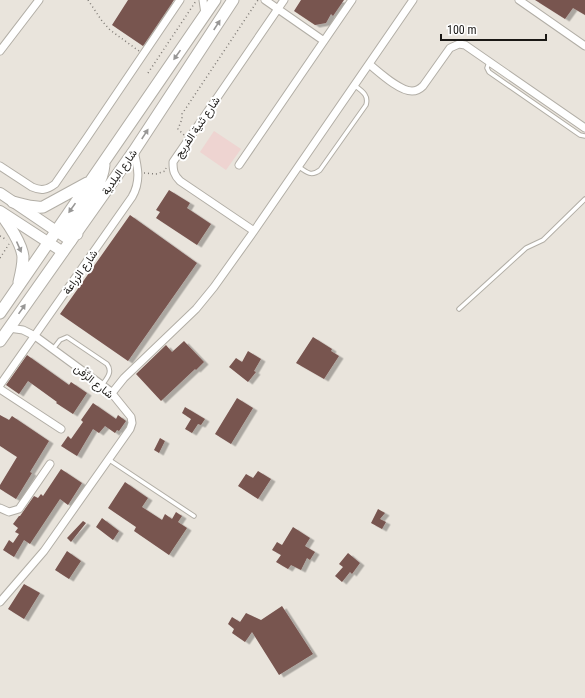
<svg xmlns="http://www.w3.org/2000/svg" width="585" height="698" viewBox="0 0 585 698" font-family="'Roboto Condensed',Vazirmatn,sans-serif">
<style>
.medical{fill:#eed4d1}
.building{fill:#78544f;filter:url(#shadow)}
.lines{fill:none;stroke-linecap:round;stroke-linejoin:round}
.lane-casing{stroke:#b2aea6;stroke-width:5.5}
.street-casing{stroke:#b2aea6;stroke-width:9}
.secondary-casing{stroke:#b2aea6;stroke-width:12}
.primary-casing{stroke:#b2aea6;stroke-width:13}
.path{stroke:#807c77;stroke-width:1.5;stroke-dasharray:1 3;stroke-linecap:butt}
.lane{stroke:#fff;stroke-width:3.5}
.street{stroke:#fff;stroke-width:7}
.secondary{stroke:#fff;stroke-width:10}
.primary{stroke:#fff;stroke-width:11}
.oneway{fill:#989796}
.labels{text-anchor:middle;stroke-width:4;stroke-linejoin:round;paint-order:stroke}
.street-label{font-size:11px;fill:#1a1815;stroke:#fff}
</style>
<defs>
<filter id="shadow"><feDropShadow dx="4.5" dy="2.5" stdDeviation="0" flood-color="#0004"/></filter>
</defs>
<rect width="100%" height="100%" fill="#e9e4dc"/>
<path class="medical" d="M214 131 241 149 226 170 200 152Z"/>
<path class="building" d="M128 0H174L143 46 112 25Z
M301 0H344L333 16 331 14 326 23 315 25 294 11Z
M535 0H585V15L573 8 565 19Z
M169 190 190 203 187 208 211 224 197 245 156 218 160 212 156 210Z
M130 215 197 263 128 361 60 314Z
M313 337 332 349 331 351 339 356 324 379 296 363Z
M184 341 204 362 196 370 195 369 161 401 136 374 166 345 172 352Z
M248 351 261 359 254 371 256 372 248 382 229 367 236 358 242 362Z
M27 355 69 385 71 382 87 393 73 414 56 403 57 402 28 381 19 394 6 385Z
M237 398 253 408 231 444 215 434Z
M93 403 116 419 118 415 126 421 119 431 117 430 115 433 105 426 99 433 93 429 77 456 61 446 68 436 71 439 83 422 81 420Z
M185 407 205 419 201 425 198 424 192 433 185 429 191 419 182 413Z
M0 415 9 420 12 416 49 441 30 472 32 473 16 499 0 489V485L17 457 0 446Z
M160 438 165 441 159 453 154 450Z
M61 469 82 483 68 505 60 499 30 544 24 540 14 557 3 550 9 540 13 543 19 534 15 532 18 528 13 524 19 516H20L34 496 38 498 41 494 43 496Z
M258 471 271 479 258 499 238 486 246 474 253 478Z
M125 482 148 498 142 507 162 520 165 514 172 519 176 512 182 516 178 522 187 528 169 555 134 531 136 527 108 508Z
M378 509 385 513 380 519 386 522 382 529 371 523Z
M102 518 119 531 113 540 96 527Z
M83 521 86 523 71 542 67 538Z
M293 527 310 538 305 546 315 552 310 560 307 558 301 570 291 565 288 569 276 562 281 555 272 550 277 542 282 545Z
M67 551 81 561 69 579 55 570Z
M348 553 360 563 352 574 350 572 342 582 335 576 343 567 339 564Z
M24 584 40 593 24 619 8 609Z
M282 606 313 654 279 675 252 632 245 642 232 633 234 629 228 624 232 617 240 622 246 613 261 620Z"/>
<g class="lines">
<defs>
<path id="lane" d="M489 62 487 68 489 72 580 135 585 136
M298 166C306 172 311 177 320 170L366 105C369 95 362 91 354 85
M459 309 526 248 543 240 585 199
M53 349 60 340 67 337 107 364C113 372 107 378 102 385
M108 459 194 516"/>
<path id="street" d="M203 0 205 14
M265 0 324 41
M519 0 585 46
M0 51 39 0
M369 64C379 72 399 91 412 91 417 91 420 89 423 86L450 48 459 44 465 45 585 128
M239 165 352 0
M0 166 32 187C41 191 47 190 55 184L88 136 180 0
M254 231 180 181C174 175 173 171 173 162L284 0
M0 385 132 197C141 181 138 168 134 151
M0 389 61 429
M112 393 124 378 196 309 214 287 254 231 413 0
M0 508 9 512 19 509 50 464
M0 602 44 551 130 429 132 423 131 417 110 391 35 336 23 330 9 328"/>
<path id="secondary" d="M0 193 71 241
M0 211 63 252"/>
<path id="primary" d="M13 202C24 205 32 208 43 207L87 183
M0 213C8 223 22 244 23 257 23 265 21 274 19 282
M77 234H72L69 230 70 227C82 208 102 188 104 165
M0 313 215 0
M0 341 134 151 233 0"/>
</defs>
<use href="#lane" class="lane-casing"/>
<use href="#street" class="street-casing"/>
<use href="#secondary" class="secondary-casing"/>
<use href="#primary" class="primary-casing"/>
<path class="path" d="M88 0 102 21 110 30 139 51
M148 73 196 1
M184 135 178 129 182 119V114L258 0
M144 173 156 174 165 171 166 168
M0 236 7 240
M0 258 9 244"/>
<use href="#lane" class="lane"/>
<use href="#street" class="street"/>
<use href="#secondary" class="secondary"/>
<use href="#primary" class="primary"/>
</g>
<defs><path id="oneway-solid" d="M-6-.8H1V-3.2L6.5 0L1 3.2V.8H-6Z"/></defs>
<g class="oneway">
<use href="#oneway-solid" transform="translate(217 25) rotate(-57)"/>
<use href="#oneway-solid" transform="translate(177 55) rotate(125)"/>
<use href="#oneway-solid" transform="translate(145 134) rotate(-57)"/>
<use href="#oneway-solid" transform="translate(72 208) rotate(125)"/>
<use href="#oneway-solid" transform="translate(19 247) rotate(66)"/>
<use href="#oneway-solid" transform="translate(22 309) rotate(-55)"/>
</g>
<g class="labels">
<g class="street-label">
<text transform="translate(197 127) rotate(-56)" y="4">شارع ثنية الفريج</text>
<text transform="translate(119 172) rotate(-55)" y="4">شارع البلدية</text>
<text transform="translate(80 272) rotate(-55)" y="4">شارع الزراعة</text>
<text transform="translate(94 381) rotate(39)" y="4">شارع الزَّفْن</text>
</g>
</g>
<path d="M441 34v6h105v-6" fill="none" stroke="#1a1815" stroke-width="2"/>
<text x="447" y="34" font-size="12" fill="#1a1815" stroke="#ffffff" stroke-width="3" paint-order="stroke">100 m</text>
</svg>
